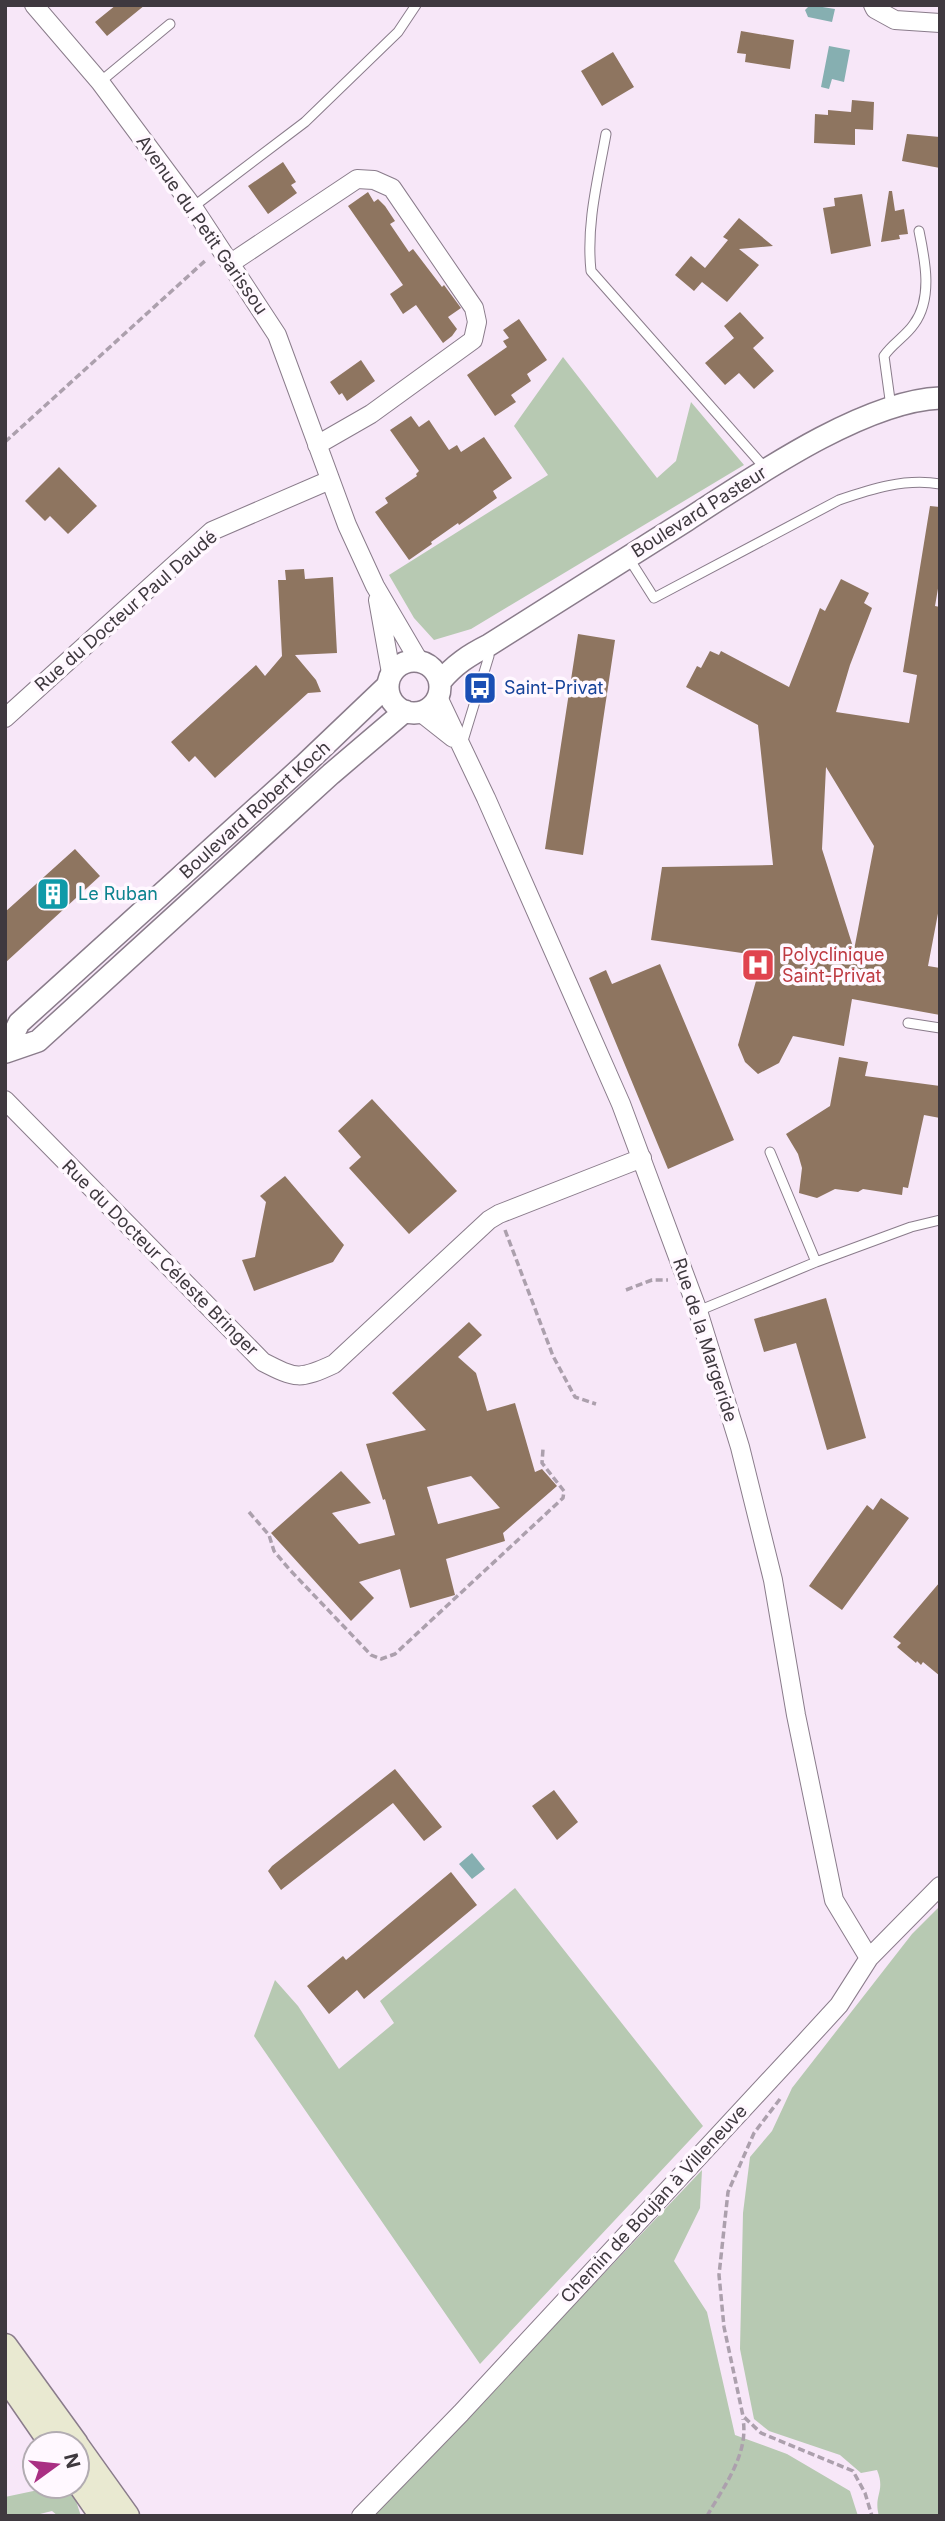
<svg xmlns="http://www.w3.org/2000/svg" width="945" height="2521" viewBox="0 0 945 2521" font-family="Inter,sans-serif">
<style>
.green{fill:#b7c9b2}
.water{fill:#86afb1}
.building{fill:#8e7560;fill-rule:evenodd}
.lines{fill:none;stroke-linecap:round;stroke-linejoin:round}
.service-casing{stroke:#8a7c8b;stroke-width:11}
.minor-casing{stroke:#8a7c8b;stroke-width:20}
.tertiary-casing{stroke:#8a7c8b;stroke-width:24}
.secondary-casing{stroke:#8a7c8b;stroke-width:27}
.path{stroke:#aca0ad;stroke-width:3.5;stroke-dasharray:7 3.5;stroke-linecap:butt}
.service{stroke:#fff;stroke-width:9}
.minor{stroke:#fff;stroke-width:18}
.tertiary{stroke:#fff;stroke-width:21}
.secondary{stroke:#e9e9d1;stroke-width:24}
.labels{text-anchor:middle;stroke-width:7;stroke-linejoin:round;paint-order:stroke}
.street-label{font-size:18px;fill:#3f393f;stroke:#fff8ff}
.transit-label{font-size:18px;fill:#164399;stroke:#fff8ff;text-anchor:start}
.culture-label{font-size:18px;fill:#0d838f;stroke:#fff8ff;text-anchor:start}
.health-label{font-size:18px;fill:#be3a42;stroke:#fff8ff;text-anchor:start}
</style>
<rect width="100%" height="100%" fill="#f7e7f8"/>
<path class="green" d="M563 357 657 478 676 461 691 402 744 465 471 629 434 640 414 618 389 575 548 475 514 426Z
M515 1888 703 2126 480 2364 254 2036 275 1980 298 2006 339 2069 394 2023 380 2001Z
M940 1906V2516H879C873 2495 886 2492 877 2470L861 2473 840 2455 769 2431 754 2419 740 2349 743 2213 750 2157 772 2131 792 2088 912 1934Z
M702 2170 700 2208 674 2261 707 2312 735 2435 787 2454 850 2491 858 2516H374Z
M57 2486H71L81 2516H58L52 2511 32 2516H5V2497Z"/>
<path class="water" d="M810 5 835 9 832 22 808 17 805 10Z
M829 46 850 50 844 82 832 79 829 89 821 87Z
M472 1853 485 1869 472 1879 459 1864Z"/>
<path class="building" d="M116 5H145L107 36 95 22Z
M741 31 794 40 790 69 745 62 746 54 737 53Z
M613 52 634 87 602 106 581 71Z
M852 100 874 102 873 130 855 129V145L814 143 815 114 828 115V110L851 112Z
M907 134 940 137V168L902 161Z
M283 162 296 182 291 185 297 193 268 214 248 186Z
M889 191H892L895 211 904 209 908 234 899 235 900 239 881 242Z
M368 192 374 202 378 199 385 206 395 221 390 224 409 252 413 249 442 287 444 285 461 308 448 317 457 329 452 336 443 343 416 305 403 314 390 294 403 285 348 206Z
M862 194 871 246 831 254 823 208 835 206 834 198Z
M739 218 773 246 739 249 759 265 727 302 702 282 694 291 675 275 691 256 705 268 728 240 723 237Z
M740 312 764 338 753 348 774 371 754 389 739 373 725 385 705 363 734 338 724 326Z
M519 319 547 360 527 374 531 381 511 395 516 402 495 416 467 375 507 347 503 341 509 338 503 330Z
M361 360 375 381 347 401 342 393 339 395 330 382Z
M411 416 419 427 429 420 449 450 457 445 461 452 484 437 512 478 493 491 497 498 459 525 458 523 431 542 432 544 409 560 375 512 388 503 385 498 417 476 416 474 419 471 390 430Z
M59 467 97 506 68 534 50 516 45 521 25 501Z
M930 506 940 507V577L935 606 940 607V903L928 966 940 968V1015L852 999 844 1046 793 1036 779 1063 758 1074 745 1062 738 1045 763 956 651 940 662 867 773 865 758 725 686 687 697 666 701 668 710 651 719 655 721 651 789 687 820 608 825 611 841 579 869 593 864 603 872 608 850 665 836 712 909 723 917 675 903 672ZM826 767 874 846 854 950 822 849Z
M304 569 305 579 333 577 337 653 295 655 316 680 321 692 308 693 215 778 195 756 189 762 171 742 256 665 265 676 282 656 278 580H286L285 570Z
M578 634 615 640 583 855 545 849Z
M75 849 100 876 5 963V912Z
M660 964 734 1140 668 1169 589 978 606 970 612 984Z
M839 1057 868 1062 865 1076 940 1086V1118L924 1115 908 1188 903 1187 902 1195 863 1189 858 1192 835 1189 817 1198 799 1193 802 1168 798 1154 786 1134 830 1106Z
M372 1099 457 1191 409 1234 349 1168 361 1157 338 1131Z
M285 1176 344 1245 333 1262 254 1291 242 1260 255 1257 266 1202 260 1196Z
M826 1298 866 1438 827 1450 796 1343 764 1352 754 1319Z
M469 1322 482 1335 458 1357 476 1373 487 1411 515 1403 535 1472 542 1469 557 1486 503 1533 505 1541 446 1559 455 1595 410 1608 400 1569 359 1582 374 1598 351 1621 271 1533 341 1471 371 1503 332 1513 359 1544 395 1535 385 1499 383 1500 366 1444 426 1430 392 1393ZM471 1476 500 1508 438 1524 427 1487Z
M881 1498 909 1518 842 1610 809 1586 867 1505 873 1510Z
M940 1582V1676L923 1662 921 1665 917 1661 916 1663 897 1647 901 1643 893 1637Z
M395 1769 442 1827 424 1841 393 1803 281 1890 268 1871 272 1866Z
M554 1790 578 1822 557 1840 532 1806Z
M451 1872 477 1905 364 1999 357 1990 329 2014 307 1986 343 1956 346 1960Z"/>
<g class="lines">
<defs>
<path id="service" d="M100 82 170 24
M606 134C598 179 586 224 591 271L765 468
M193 207 305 122 398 32 416 5
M891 407 884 356C892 344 906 336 914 324 933 298 925 260 919 231
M628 557 654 598 839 500C871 489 905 478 940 484
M462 744 489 656V646
M908 1023 940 1028
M770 1152 816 1262
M698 1311 816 1262 911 1227 940 1220"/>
<path id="minor" d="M34 5 100 82 193 207 277 335 347 525 375 586 419 661
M873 5 875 9 895 20 940 23
M231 263 357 179 374 180 392 188 474 308 477 322 473 340 371 414 317 445
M378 600 391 673
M438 697 486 798 621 1104 698 1311 740 1447 773 1580 796 1715 834 1900 869 1958
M420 712 453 738
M5 718 212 531 330 480
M5 1100 263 1362C296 1379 300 1380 334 1364L489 1220 499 1214 642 1158
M361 2516 461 2413 806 2041 839 2005 869 1958 940 1886"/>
<path id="tertiary" d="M388 687a26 26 0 1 1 52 0a26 26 0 1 1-52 0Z
M440 682C454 665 469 655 489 645 555 604 621 561 687 520 752 478 863 401 940 398
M5 1052 19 1023 303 766 387 686
M6 1052 38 1041 331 774 405 711"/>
<path id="secondary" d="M5 2346 76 2444
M5 2376 52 2444
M77 2446 127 2516
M77 2480 102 2516"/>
</defs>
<use href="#service" class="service-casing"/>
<use href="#minor" class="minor-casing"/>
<use href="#tertiary" class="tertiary-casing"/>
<use href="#secondary" class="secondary-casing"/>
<path class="path" d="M5 442 206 260
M505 1230 553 1356 575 1397 596 1404
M626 1290 652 1280H668
M249 1512 269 1535 274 1551 289 1569 371 1655 381 1659 395 1654 563 1498 564 1491 542 1463 543 1449
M780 2099 754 2133 728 2192 719 2275 724 2327 743 2416 761 2433 853 2471 865 2493 872 2516
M707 2516C724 2486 749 2454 743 2419"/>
<use href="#service" class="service"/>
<use href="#minor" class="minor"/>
<use href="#tertiary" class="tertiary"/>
<use href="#secondary" class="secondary"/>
</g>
<defs>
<symbol id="bus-square" viewBox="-11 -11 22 22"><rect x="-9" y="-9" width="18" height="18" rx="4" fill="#1a4fb4" stroke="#fff8ff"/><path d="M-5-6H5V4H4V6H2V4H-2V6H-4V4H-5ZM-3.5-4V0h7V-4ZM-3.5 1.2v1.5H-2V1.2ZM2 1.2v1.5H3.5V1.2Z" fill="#fff"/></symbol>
<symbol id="building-square" viewBox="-11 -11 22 22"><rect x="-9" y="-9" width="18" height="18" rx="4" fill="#0f9aa8" stroke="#fff8ff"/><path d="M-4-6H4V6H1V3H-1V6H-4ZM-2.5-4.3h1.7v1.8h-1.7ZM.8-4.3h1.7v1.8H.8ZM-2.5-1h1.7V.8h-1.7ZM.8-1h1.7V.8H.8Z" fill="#fff"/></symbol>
<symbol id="hospital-square" viewBox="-11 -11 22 22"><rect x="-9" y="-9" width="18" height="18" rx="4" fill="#e0444e" stroke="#fff8ff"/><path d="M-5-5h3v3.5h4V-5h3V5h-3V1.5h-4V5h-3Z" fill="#fff"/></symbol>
</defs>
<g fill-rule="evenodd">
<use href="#bus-square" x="461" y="669" width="38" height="38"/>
<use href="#building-square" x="34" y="875" width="38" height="38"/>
<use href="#hospital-square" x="739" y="946" width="38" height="38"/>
</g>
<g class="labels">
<g class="street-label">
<text transform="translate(202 225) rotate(55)" y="6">Avenue du Petit Garissou</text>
<text transform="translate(699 512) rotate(-32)" y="6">Boulevard Pasteur</text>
<text transform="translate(126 611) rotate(-41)" y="6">Rue du Docteur Paul Daudé</text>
<text transform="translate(255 810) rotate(-42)" y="6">Boulevard Robert Koch</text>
<text transform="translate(160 1258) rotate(45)" y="6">Rue du Docteur Céleste Bringer</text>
<text transform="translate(705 1340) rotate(72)" y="6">Rue de la Margeride</text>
<text transform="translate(654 2204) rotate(-47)" y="6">Chemin de Boujan à Villeneuve</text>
</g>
<g class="transit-label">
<text x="504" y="694">Saint-Privat</text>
</g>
<g class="culture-label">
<text x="78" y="900">Le Ruban</text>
</g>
<g class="health-label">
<text x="782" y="961">Polyclinique<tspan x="782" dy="21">Saint-Privat</tspan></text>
</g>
</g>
<rect width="945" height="2521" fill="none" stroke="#3f393f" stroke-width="14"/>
<g transform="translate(56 2465) rotate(75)"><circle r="33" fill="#fff8ff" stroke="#b2acb2" stroke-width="2"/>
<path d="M0-5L12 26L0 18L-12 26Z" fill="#a92f83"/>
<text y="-10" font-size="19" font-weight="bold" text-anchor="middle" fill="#3f393f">N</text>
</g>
</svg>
